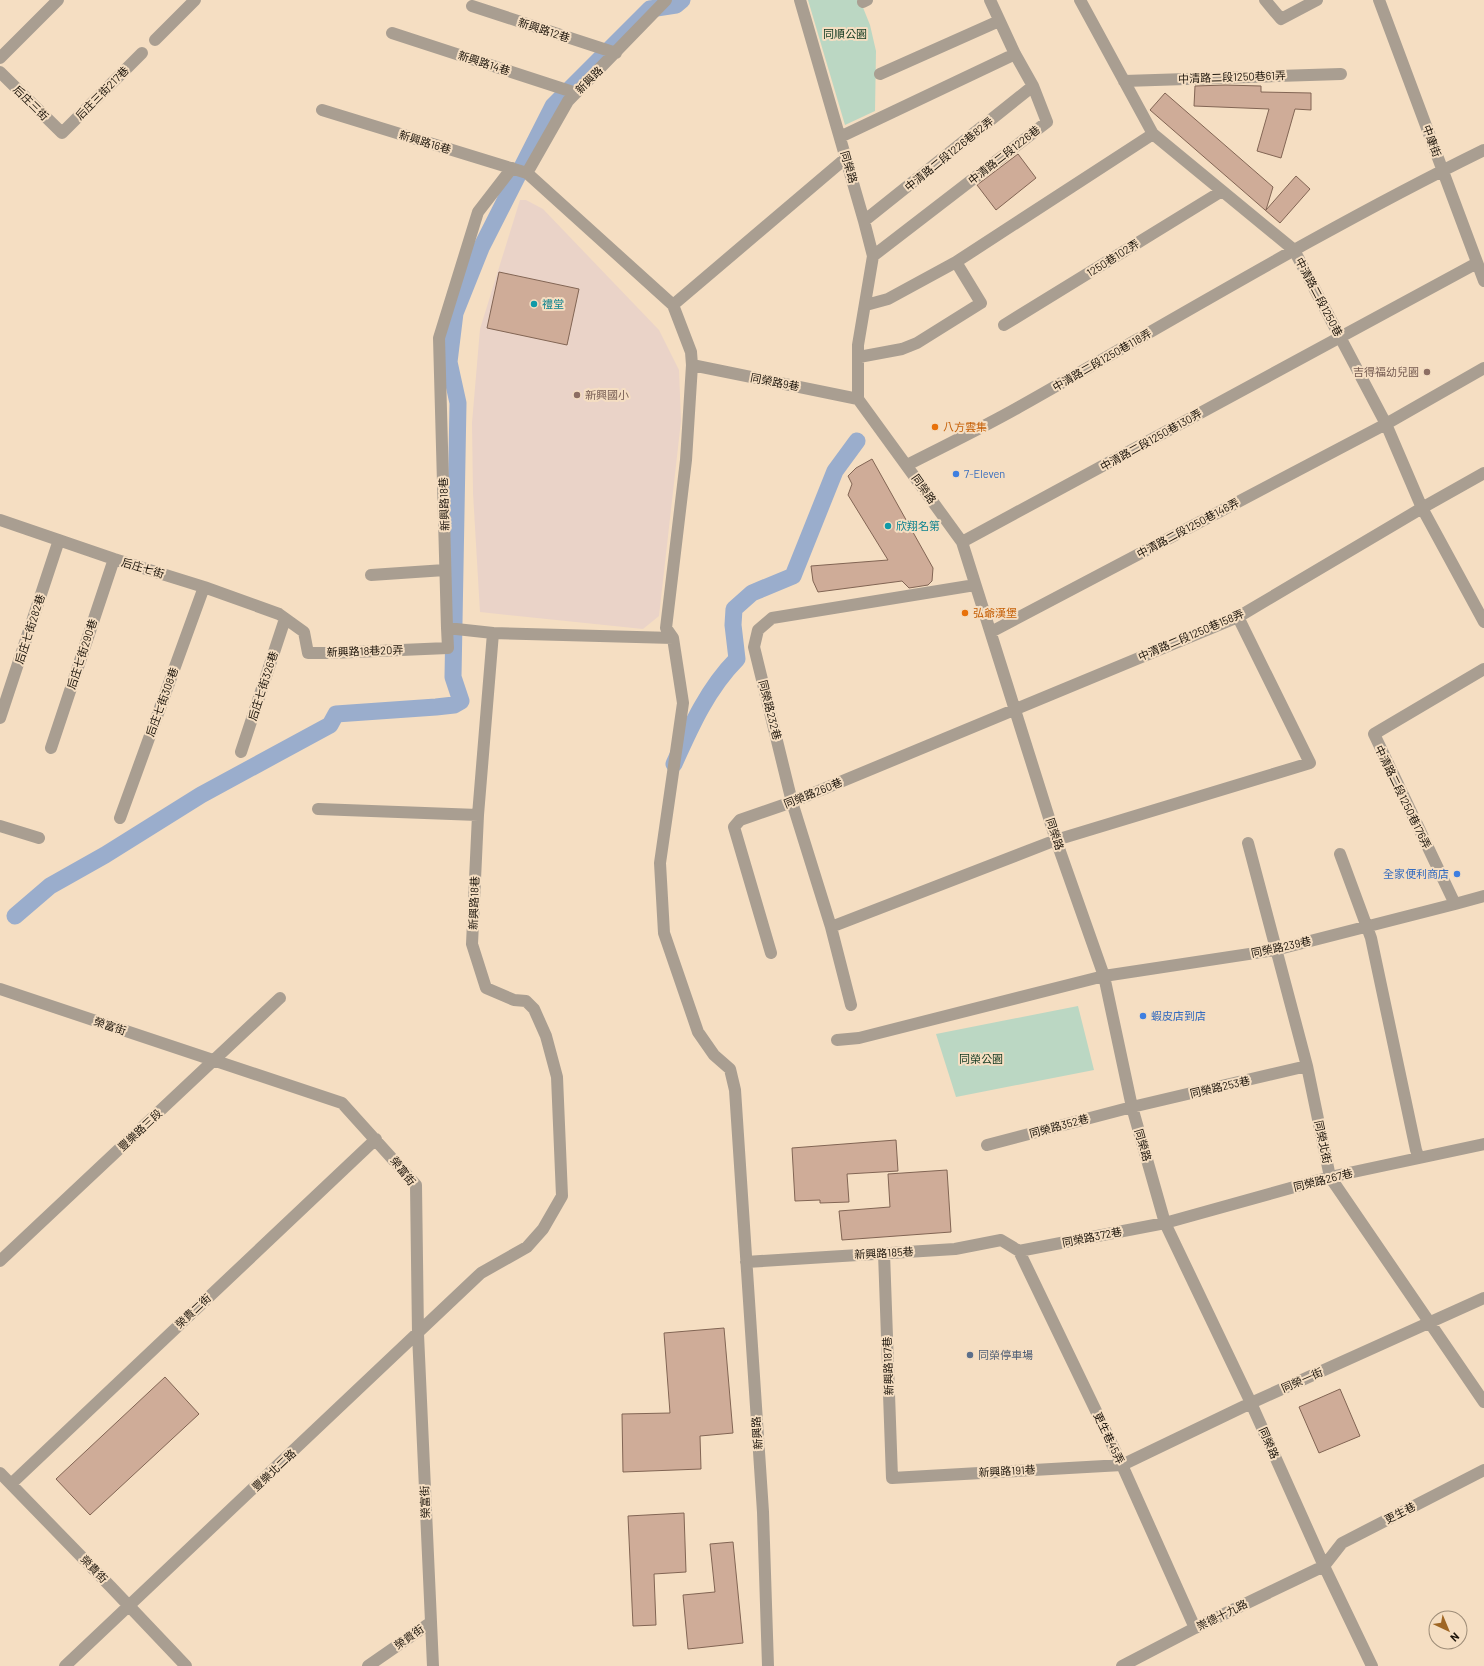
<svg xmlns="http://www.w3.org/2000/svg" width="1484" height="1666" viewBox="0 0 1484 1666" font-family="Barlow,'Noto Sans TC',sans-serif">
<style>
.education{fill:#ead3c8}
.green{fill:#bbd7c3}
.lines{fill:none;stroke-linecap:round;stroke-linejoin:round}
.canal{stroke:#9aadcc;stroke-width:17}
.building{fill:#cfac98;stroke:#826554}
.minor{stroke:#a99e91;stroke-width:12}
.culture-dot{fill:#0f9aa8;stroke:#f5dec2;stroke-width:1.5}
.education-dot{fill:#8d6e63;stroke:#f5dec2;stroke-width:1.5}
.food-dot{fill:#e8710a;stroke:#f5dec2;stroke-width:1.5}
.shop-dot{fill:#3f7fe0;stroke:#f5dec2;stroke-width:1.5}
.service-dot{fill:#5c6f8a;stroke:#f5dec2;stroke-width:1.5}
.labels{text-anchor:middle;stroke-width:4;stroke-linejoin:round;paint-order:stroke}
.street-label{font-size:11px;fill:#1c140a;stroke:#f5dec2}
.park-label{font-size:11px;fill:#0e371e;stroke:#f5dec2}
.culture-label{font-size:11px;fill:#0d838f;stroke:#f5dec2;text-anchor:start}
.education-label{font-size:11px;fill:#785e54;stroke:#f5dec2;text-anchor:end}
.food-label{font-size:11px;fill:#c56008;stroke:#f5dec2;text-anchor:start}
.shop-label{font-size:11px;fill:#366cbe;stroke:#f5dec2;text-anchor:start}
.service-label{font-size:11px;fill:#4e5e75;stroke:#f5dec2;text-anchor:start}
</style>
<rect width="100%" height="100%" fill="#f5dec2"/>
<path class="education" d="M520 200H526L543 209 659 330 679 370 681 421 659 616 643 629 480 612 473 493 472 423 480 329Z"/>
<path class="green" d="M808 0H860L870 25 876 51 875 111 845 125Z
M1078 1006 1094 1070 956 1097 936 1034Z"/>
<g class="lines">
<path class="canal" d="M674 764C691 726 708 688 737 659L733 625 734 609 752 593 793 576 835 471 857 441
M15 916 50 886 105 855 201 795 330 725 336 714 436 707 454 705 461 701 453 677 458 403 449 362 455 313 481 248 553 106 650 9 676 5 682 0"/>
</g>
<path class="building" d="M1225 85 1261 86V92L1311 93V110L1295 109 1281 158 1257 151 1269 109 1194 106 1195 86Z
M1165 93 1273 187 1266 210 1296 176 1310 189 1280 223 1150 110Z
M1018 154 1036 178 996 210 977 185Z
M499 272 579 289 567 345 487 328Z
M872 459 933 568 932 581 928 585 909 588 902 581 818 592 813 581 811 566 888 560 848 495 852 484 848 476 856 468Z
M896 1140 898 1171 847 1174 849 1202 820 1203V1200L795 1201 792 1148Z
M947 1170 951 1232 842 1240 839 1211 890 1207 888 1174Z
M724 1328 733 1433 700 1436 701 1469 623 1472 622 1414 670 1413 664 1333Z
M165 1377 199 1414 90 1515 56 1479Z
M1340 1389 1360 1436 1319 1453 1299 1407Z
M684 1513 686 1572 654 1574 656 1625 633 1626 628 1516Z
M733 1542 743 1643 688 1649 683 1595 715 1592 710 1544Z"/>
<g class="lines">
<path class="minor" d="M800 0 864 221 873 256 858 345V399L962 542 1056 840 1104 976 1132 1107 1165 1223 1251 1403 1324 1566 1372 1666
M1080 0 1153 134 1294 250 1386 424 1422 508 1484 622
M1265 0 1281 19 1317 0
M1379 0 1484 281
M863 2 867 0
M472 6 616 53
M392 33 576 93
M155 40 195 0
M0 58 58 0
M0 72 62 133 142 53
M880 74 999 21
M1124 81 1341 74
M322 110 527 173 673 305 691 352 692 365 686 460 666 628 673 638 683 703 660 863 664 933 698 1032 714 1055 730 1069 735 1090 763 1512 768 1666
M840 137 1015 54
M527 173 568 101 666 0
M864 221 1033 86
M873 256 1047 122 1033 86 1015 54 990 0
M673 305 846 158
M866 305 888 299 956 262 1153 134
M1004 325 1222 191
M859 357 902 349 917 343 981 303 956 262
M692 365 858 399
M907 465C944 446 982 428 1019 407 1173 320 1325 228 1484 150
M0 520 114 559 204 587 279 614 304 632 308 653H331L448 648 447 628
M962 542 1477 263
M371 575 445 570
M991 632 1386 424 1484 368
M493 633 673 638
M1484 669 1374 734 1455 904 1484 896
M0 718 59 540
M51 748 114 559
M241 752 285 619
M318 809 478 815
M120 818 204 587
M0 826 39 838
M1248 843 1307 1066 1330 1177 1484 1402
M1340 854 1371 938 1416 1150 1419 1158
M831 927 1056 840 1310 763 1238 617
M771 953 734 827 740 820 792 802 1238 617 1422 508 1484 473
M0 989 342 1103 416 1185 418 1334 433 1666
M851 1005 831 927 792 802 754 647 758 630 772 618 975 585
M837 1040 859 1038 1104 976 1275 950 1455 904
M987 1145 1132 1107 1307 1066
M1019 1251 1165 1223 1330 1177 1484 1144
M1019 1251 1122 1465 1195 1628
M884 1253 892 1478 1122 1465 1251 1403 1484 1298
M0 1261 280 998
M746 1262 955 1249 1001 1240 1019 1251
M0 1473 111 1587 186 1666
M11 1484 376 1139
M65 1666 481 1273 527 1247 543 1229 562 1196 557 1077 546 1036 534 1009 526 1001 514 1000 486 988 472 944 478 815 493 633 447 628 439 338 478 212 512 168
M368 1666 430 1623
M1122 1666 1195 1628 1324 1566 1342 1543 1484 1470"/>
</g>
<g class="culture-dot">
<circle cx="534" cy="304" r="4"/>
<circle cx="888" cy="526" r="4"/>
</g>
<g class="education-dot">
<circle cx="1427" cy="372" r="4"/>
<circle cx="577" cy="395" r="4"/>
</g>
<g class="food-dot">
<circle cx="935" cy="427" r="4"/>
<circle cx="965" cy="613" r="4"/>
</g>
<g class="shop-dot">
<circle cx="956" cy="474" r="4"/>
<circle cx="1457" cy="874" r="4"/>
<circle cx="1143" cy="1016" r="4"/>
</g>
<circle class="service-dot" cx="970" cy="1355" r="4"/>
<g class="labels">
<g class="street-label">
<text transform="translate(544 30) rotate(18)" y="4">新興路12巷</text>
<text transform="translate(484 63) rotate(18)" y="4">新興路14巷</text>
<text transform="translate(1232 77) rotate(-2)" y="4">中清路二段1250巷61弄</text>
<text transform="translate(589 80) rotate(-45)" y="4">新興路</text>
<text transform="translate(102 93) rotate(-45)" y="4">后庄三街217巷</text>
<text transform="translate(31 103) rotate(45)" y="4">后庄三街</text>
<text transform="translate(1432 141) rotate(70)" y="4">中康街</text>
<text transform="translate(425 142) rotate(17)" y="4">新興路16巷</text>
<text transform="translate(949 154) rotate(-39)" y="4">中清路二段1226巷82弄</text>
<text transform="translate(1004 155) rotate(-38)" y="4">中清路二段1226巷</text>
<text transform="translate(849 167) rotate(74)" y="4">同榮路</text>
<text transform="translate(1113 258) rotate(-32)" y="4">1250巷102弄</text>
<text transform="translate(1319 297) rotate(62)" y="4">中清路二段1250巷</text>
<text transform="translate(1102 360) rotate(-30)" y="4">中清路二段1250巷118弄</text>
<text transform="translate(775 382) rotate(11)" y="4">同榮路9巷</text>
<text transform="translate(1151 440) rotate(-29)" y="4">中清路二段1250巷130弄</text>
<text transform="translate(924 489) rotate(55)" y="4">同榮路</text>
<text transform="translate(444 504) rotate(-92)" y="4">新興路18巷</text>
<text transform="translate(1188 528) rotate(-28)" y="4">中清路二段1250巷146弄</text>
<text transform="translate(143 568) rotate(17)" y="4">后庄七街</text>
<text transform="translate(30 629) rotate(-72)" y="4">后庄七街282巷</text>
<text transform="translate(1191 635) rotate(-23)" y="4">中清路二段1250巷158弄</text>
<text transform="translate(365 651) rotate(-2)" y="4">新興路18巷20弄</text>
<text transform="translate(82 654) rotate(-72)" y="4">后庄七街290巷</text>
<text transform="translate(263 686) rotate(-72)" y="4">后庄七街326巷</text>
<text transform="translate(162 702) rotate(-70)" y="4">后庄七街308巷</text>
<text transform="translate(770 710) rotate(76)" y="4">同榮路232巷</text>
<text transform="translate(813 793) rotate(-22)" y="4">同榮路260巷</text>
<text transform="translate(1403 797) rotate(64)" y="4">中清路二段1250巷176弄</text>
<text transform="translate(1055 834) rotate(72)" y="4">同榮路</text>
<text transform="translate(474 903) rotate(-88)" y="4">新興路18巷</text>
<text transform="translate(1281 947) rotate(-12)" y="4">同榮路239巷</text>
<text transform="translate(110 1026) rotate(19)" y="4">榮富街</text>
<text transform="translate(1220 1087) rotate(-13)" y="4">同榮路253巷</text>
<text transform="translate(1059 1126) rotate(-15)" y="4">同榮路352巷</text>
<text transform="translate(140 1130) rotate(-43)" y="4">豐樂路三段</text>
<text transform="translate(1323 1142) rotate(78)" y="4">同榮北街</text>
<text transform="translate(1143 1145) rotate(74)" y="4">同榮路</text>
<text transform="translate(403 1171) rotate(52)" y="4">榮富街</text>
<text transform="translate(1323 1180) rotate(-14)" y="4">同榮路267巷</text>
<text transform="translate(1092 1237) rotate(-11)" y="4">同榮路372巷</text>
<text transform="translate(884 1253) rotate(-3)" y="4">新興路185巷</text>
<text transform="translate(193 1311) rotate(-43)" y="4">榮貴二街</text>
<text transform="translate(888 1366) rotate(-92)" y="4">新興路187巷</text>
<text transform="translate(1302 1380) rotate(-24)" y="4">同榮一街</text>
<text transform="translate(757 1433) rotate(-94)" y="4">新興路</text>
<text transform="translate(1109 1438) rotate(64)" y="4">更生巷45弄</text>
<text transform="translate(1269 1443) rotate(66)" y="4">同榮路</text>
<text transform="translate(274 1470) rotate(-43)" y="4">豐樂北二路</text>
<text transform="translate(1007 1471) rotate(-3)" y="4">新興路191巷</text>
<text transform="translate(425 1502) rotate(-92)" y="4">榮富街</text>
<text transform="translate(1400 1513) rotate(-27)" y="4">更生巷</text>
<text transform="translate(94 1569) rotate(46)" y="4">榮貴街</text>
<text transform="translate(1222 1615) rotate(-26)" y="4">崇德十九路</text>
<text transform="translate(409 1637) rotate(-35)" y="4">榮貴街</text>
</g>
<g class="park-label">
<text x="845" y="38">同順公園</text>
<text x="981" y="1063">同榮公園</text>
</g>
<g class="culture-label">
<text x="542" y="308">禮堂</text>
<text x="896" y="530">欣翔名第</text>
</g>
<g class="education-label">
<text x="1419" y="376">吉得福幼兒園</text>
<text x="585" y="399" text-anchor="start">新興國小</text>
</g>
<g class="food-label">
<text x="943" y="431">八方雲集</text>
<text x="973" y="617">弘爺漢堡</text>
</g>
<g class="shop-label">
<text x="964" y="478">7-Eleven</text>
<text x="1449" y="878" text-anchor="end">全家便利商店</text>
<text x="1151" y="1020">蝦皮店到店</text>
</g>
<g class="service-label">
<text x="978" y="1359">同榮停車場</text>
</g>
</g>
<g transform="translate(1448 1630) rotate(136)"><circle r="19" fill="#f5dec2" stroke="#9e8d78"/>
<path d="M0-3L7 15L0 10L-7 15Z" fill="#9f6624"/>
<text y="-6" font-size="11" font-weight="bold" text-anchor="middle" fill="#1c140a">N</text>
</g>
</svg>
